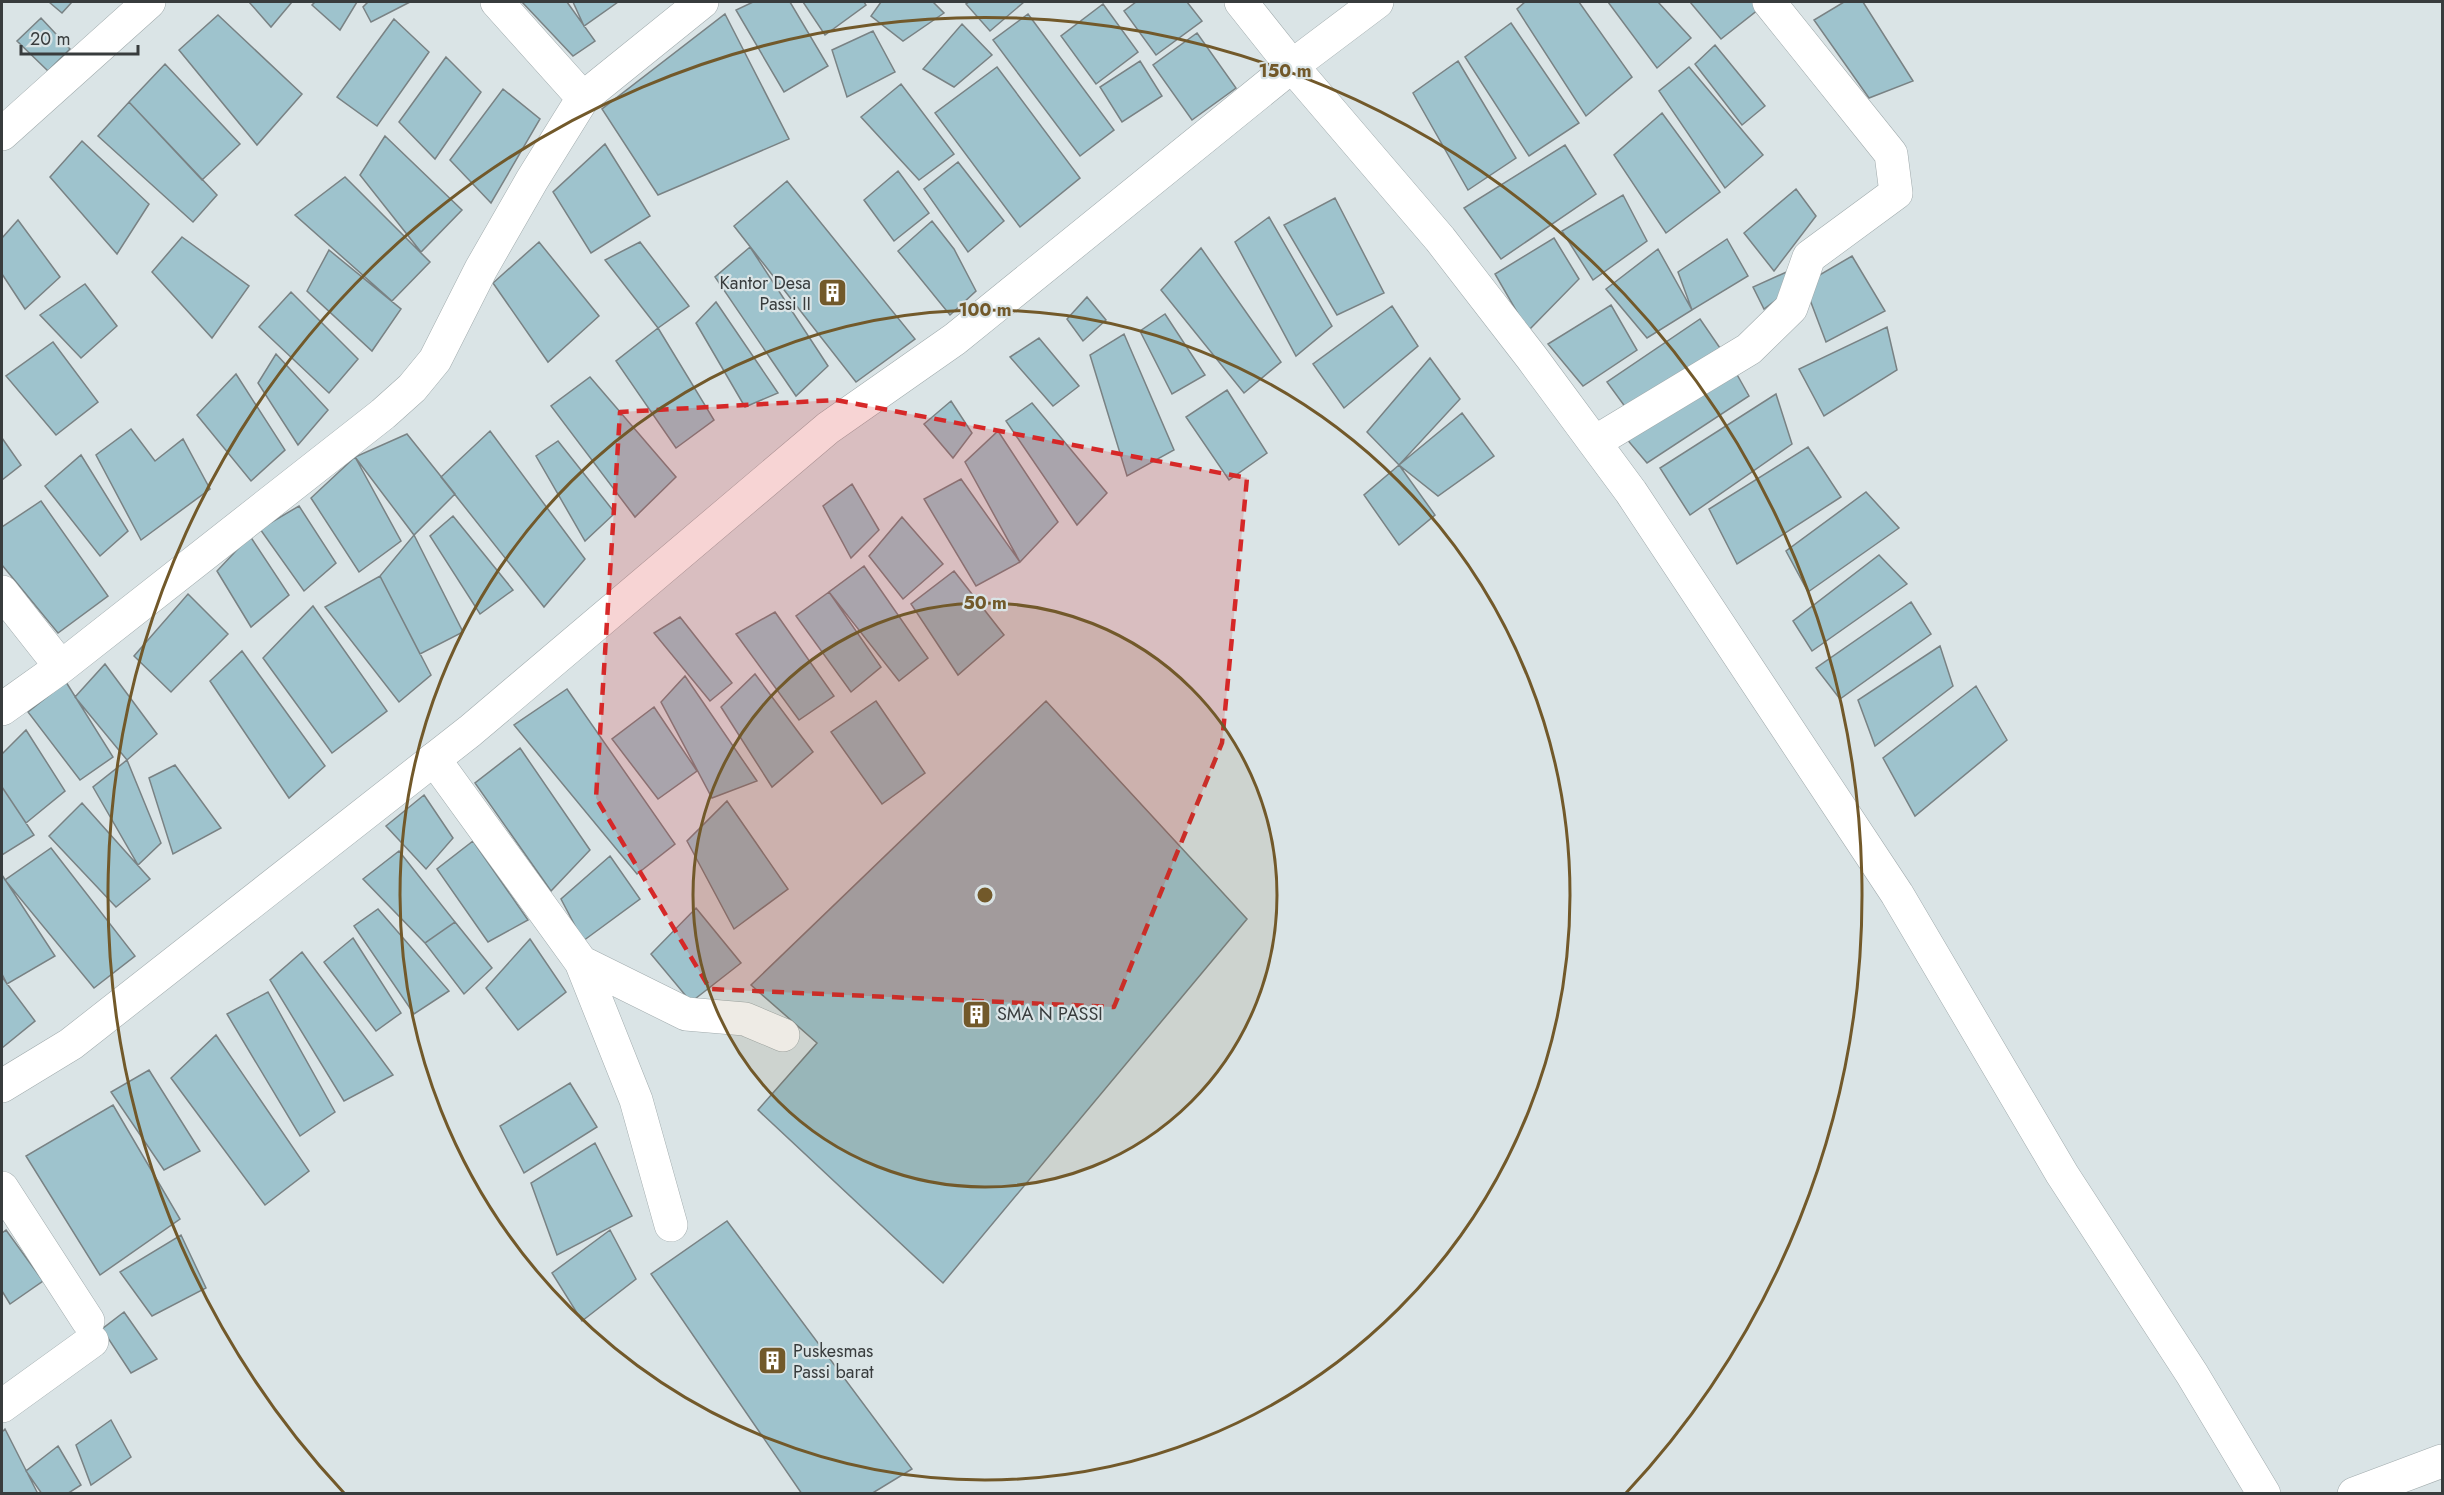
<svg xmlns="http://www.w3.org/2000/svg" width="2444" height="1495" viewBox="0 0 2444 1495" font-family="Jost,sans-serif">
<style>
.building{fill:#9ec3cd;stroke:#798284;stroke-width:1.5}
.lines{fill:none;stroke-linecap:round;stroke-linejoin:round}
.minor-casing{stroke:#a1abad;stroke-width:34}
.tertiary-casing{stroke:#a1abad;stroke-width:34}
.minor{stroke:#fff;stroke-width:33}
.tertiary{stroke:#fff;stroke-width:33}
.marked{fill:#d62828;fill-opacity:0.2;stroke:#d62828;stroke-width:4.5;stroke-dasharray:12 8;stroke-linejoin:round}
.ring{fill:none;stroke:#72592a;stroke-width:3}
.labels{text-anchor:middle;stroke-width:4.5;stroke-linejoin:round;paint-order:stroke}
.poi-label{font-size:18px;fill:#383c3d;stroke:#dae4e6;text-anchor:start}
.centre{fill:#72592a;stroke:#dae4e6;stroke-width:3}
.ring-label{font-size:18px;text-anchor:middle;font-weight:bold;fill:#72592a;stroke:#dae4e6;stroke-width:4.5;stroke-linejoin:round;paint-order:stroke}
</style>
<rect width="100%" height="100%" fill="#dae4e6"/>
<path class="building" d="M49 2H72L62 13Z
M249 2H292L271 27Z
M315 2H357L340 30 312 5Z
M368 2H410L371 22 363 7Z
M522 2H567L595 41 573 56Z
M573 2H618L584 26Z
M753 2H790L828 66 784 92 736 10Z
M803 2H864L866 5 825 35Z
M881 2H933L944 13 903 41 871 16Z
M969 2H1024L990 31 966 4Z
M1136 2H1187L1202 21 1156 55 1124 11Z
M1525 2H1579L1632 77 1586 116 1517 9Z
M1608 2H1658L1691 38 1657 68Z
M1690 2H1754L1759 9 1721 39Z
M1844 2H1863L1913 81 1869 98 1814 20Z
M1103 4 1138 52 1096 84 1061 36Z
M725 14 789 139 658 195 602 109Z
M1028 14 1114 130 1080 156 993 40Z
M218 15 302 94 257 145 179 50Z
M41 18 70 49 48 71 17 41Z
M394 19 429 52 377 126 337 97Z
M1511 23 1579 123 1529 156 1465 57Z
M962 24 992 55 954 87 923 69Z
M873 31 895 72 847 97 832 50Z
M1197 33 1236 88 1192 120 1153 65Z
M1715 45 1765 106 1742 125 1695 64Z
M446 57 481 92 435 159 399 122Z
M1140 61 1162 96 1122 122 1100 87Z
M1458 61 1516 158 1468 190 1413 93Z
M165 64 240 144 202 180 129 102Z
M997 67 1080 178 1020 227 935 113Z
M1689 67 1763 155 1725 188 1659 91Z
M901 84 954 154 919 180 861 117Z
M503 89 540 119 491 203 450 160Z
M129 102 217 195 193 222 98 136Z
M1662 113 1720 192 1666 233 1614 155Z
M385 136 462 210 421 252 360 175Z
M82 141 149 204 117 254 50 177Z
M605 144 650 216 591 253 553 192Z
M1565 145 1596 194 1501 259 1464 208Z
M958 162 1004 221 968 252 924 189Z
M898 171 929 213 894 241 864 200Z
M345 177 430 262 392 301 295 215Z
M787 181 915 339 856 382 734 226Z
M1796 189 1816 216 1774 271 1744 233Z
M1623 195 1647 241 1593 280 1562 231Z
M1335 198 1384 293 1337 315 1284 225Z
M1269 217 1332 326 1296 356 1235 242Z
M18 220 60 277 25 309 2 274V238Z
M932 221 954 249 976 291 950 315 898 251Z
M182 237 249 286 212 338 152 272Z
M1554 238 1579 279 1528 331 1495 274Z
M1727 239 1748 276 1692 310 1678 272Z
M539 242 599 316 548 362 493 283Z
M640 242 689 306 658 328 605 260Z
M750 247 828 366 796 396 715 277Z
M1201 248 1281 362 1244 393 1161 290Z
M1658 249 1692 310 1647 338 1606 289Z
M329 250 401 309 372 351 307 291Z
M1852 256 1885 311 1826 342 1804 284Z
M1791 270 1780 297 1764 309 1753 287Z
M85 284 117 326 81 358 40 315Z
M291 292 358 359 329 393 259 327Z
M1087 297 1106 320 1083 341 1067 319Z
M716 302 778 393 745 407 696 323Z
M1611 305 1637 350 1583 386 1548 344Z
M1392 306 1418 346 1344 408 1313 364Z
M1165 314 1205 375 1172 394 1140 331Z
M1700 319 1720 348 1626 408 1607 382Z
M1887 327 1897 370 1824 416 1799 369Z
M658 328 714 420 676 448 616 361Z
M1124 334 1174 450 1127 476 1090 355Z
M1039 338 1079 386 1053 406 1010 357Z
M53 342 98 402 56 435 6 376Z
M276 354 328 410 298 445 258 383Z
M1430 358 1460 399 1399 465 1367 432Z
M1735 371 1749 396 1647 463 1625 437Z
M236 374 285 450 251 481 197 415Z
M590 377 676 477 635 517 551 406Z
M1227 390 1267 453 1229 480 1186 417Z
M1776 394 1792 444 1690 515 1660 468Z
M951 401 972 433 953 458 924 424Z
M1032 403 1107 493 1077 525 1006 421Z
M1462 413 1494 456 1438 496 1399 465Z
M131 429 155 461 183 439 210 489 141 540 96 455Z
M490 431 585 559 544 607 441 477Z
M998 431 1058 522 1020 562 965 462Z
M407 434 455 494 414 535 355 457Z
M2 438 21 465 2 480Z
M558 441 615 513 585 541 536 456Z
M1808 447 1841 497 1737 564 1709 509Z
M81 455 128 531 100 556 45 486Z
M355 457 401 541 359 572 311 498Z
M1399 465 1435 515 1399 545 1364 495Z
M961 479 1020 562 976 586 924 499Z
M852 484 879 530 851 558 823 506Z
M1866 492 1899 528 1808 592 1786 551Z
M41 501 108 596 58 633 2 565V527Z
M299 506 336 563 304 591 260 529Z
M453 516 513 590 480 614 430 536Z
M902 517 943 564 903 599 869 556Z
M414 535 463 632 420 654 380 576Z
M250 536 289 595 251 627 217 571Z
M1879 555 1907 584 1812 651 1793 621Z
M864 566 928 658 899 681 829 592Z
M954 571 1004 635 958 675 911 604Z
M380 576 431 675 399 702 325 607Z
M829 592 881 667 851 692 796 616Z
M188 594 228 634 171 692 134 656Z
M1911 602 1931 634 1840 699 1816 668Z
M313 606 387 711 332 753 263 658Z
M775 612 834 696 799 720 736 634Z
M680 617 732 683 710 701 654 633Z
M1940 646 1953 686 1875 746 1858 700Z
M242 651 325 766 289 798 210 681Z
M105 664 157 734 127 760 75 697Z
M755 674 813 752 772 787 721 707Z
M685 676 757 781 712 798 661 702Z
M66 682 113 757 80 780 28 712Z
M1976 686 2007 740 1915 816 1883 758Z
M567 689 675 844 637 874 514 725Z
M876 701 925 773 882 804 831 732Z
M1046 701 1247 919 943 1283 758 1110 817 1043 751 985Z
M654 707 697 771 658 799 612 739Z
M26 730 65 791 26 823 2 787V754Z
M520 748 590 850 551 891 475 783Z
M127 760 161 843 138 865 93 787Z
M175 765 221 828 173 854 149 778Z
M2 787 34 835 2 855Z
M424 795 453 838 426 869 386 826Z
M727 801 788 889 734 929 687 841Z
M82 803 150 879 116 907 49 836Z
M473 841 528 920 488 942 437 869Z
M51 848 135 956 94 988 5 880Z
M399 851 455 922 425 943 363 879Z
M610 856 640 899 583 941 561 899Z
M2 875 55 956 7 984 2 974Z
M696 908 741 963 691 1002 651 954Z
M378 909 449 991 414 1014 354 926Z
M455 922 492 968 464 994 425 943Z
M353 938 401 1013 376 1031 324 962Z
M530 939 566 992 518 1030 486 988Z
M302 952 393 1075 344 1101 270 980Z
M2 977 35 1021 2 1048Z
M268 992 335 1112 300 1136 227 1014Z
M216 1035 309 1171 265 1205 171 1078Z
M149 1070 200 1151 164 1170 111 1092Z
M570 1083 597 1127 524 1173 500 1126Z
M113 1105 180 1219 100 1275 26 1156Z
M595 1143 632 1216 557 1255 531 1183Z
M727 1221 912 1469 871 1494H802L651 1274Z
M6 1230 43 1281 10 1304 2 1291V1233Z
M610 1230 636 1279 582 1321 552 1273Z
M181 1235 206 1288 152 1316 120 1272Z
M124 1312 157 1359 131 1373 102 1329Z
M111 1420 131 1457 91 1485 76 1445Z
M5 1429 37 1492 35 1494H2V1432Z
M58 1446 81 1485 67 1494H42L26 1471Z"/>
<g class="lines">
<defs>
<path id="minor" d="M497 2 583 98
M1241 2 1292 66 1440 239 1532 358 1631 492 1897 894 2062 1174 2192 1374 2264 1494
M2 134 149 2
M1595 442 1749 349 1791 308 1809 257 1896 193 1891 154 1769 2
M2 592 61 667
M2 709 61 667 383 414 412 388 435 360 481 269 532 180 583 98 702 2
M434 759 581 962 686 1014 745 1019 783 1035
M581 962 636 1100 671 1225
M2 1188 88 1321
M2 1406 92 1341
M2354 1494 2442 1461"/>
<path id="tertiary" d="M2 1086 71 1044 470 731 828 428 955 339 1292 66 1377 2"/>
</defs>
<use href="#minor" class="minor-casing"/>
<use href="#tertiary" class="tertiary-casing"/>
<use href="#minor" class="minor"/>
<use href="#tertiary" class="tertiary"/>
</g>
<path class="marked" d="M836 400 1247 478 1222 743 1114 1007 710 989 596 798 620 412Z"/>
<circle cx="985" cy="895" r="292" fill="#72592a" fill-opacity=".12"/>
<g class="ring">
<circle cx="985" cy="895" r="292"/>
<circle cx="985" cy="895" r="585"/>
<path d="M344 1493A877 877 0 1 1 1626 1493"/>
</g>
<defs>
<symbol id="building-square" viewBox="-11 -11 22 22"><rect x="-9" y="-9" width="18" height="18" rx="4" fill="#72592a" stroke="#dae4e6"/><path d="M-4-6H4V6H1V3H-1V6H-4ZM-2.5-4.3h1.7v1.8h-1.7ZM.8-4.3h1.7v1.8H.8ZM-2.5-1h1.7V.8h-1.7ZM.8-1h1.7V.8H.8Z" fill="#fff"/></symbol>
</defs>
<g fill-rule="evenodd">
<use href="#building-square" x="816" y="276" width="33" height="33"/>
<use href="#building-square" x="960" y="998" width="33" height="33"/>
<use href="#building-square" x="756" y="1344" width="33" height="33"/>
</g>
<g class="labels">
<g class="poi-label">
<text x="811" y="289" text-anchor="end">Kantor Desa<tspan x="811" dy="21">Passi II</tspan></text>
<text x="997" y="1020">SMA N PASSI</text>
<text x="793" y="1357">Puskesmas<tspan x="793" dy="21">Passi barat</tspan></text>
</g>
</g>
<circle cx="985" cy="895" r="9" class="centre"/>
<g class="ring-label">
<text x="1285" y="77">150 m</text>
<text x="985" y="316">100 m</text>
<text x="985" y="609">50 m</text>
</g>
<rect width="2444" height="1495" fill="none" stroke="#383c3d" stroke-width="6"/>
<path d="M21 45v9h117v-9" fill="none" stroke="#383c3d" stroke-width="3"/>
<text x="30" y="45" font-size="18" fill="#383c3d" stroke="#dae4e6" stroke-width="4.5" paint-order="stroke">20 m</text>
</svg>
